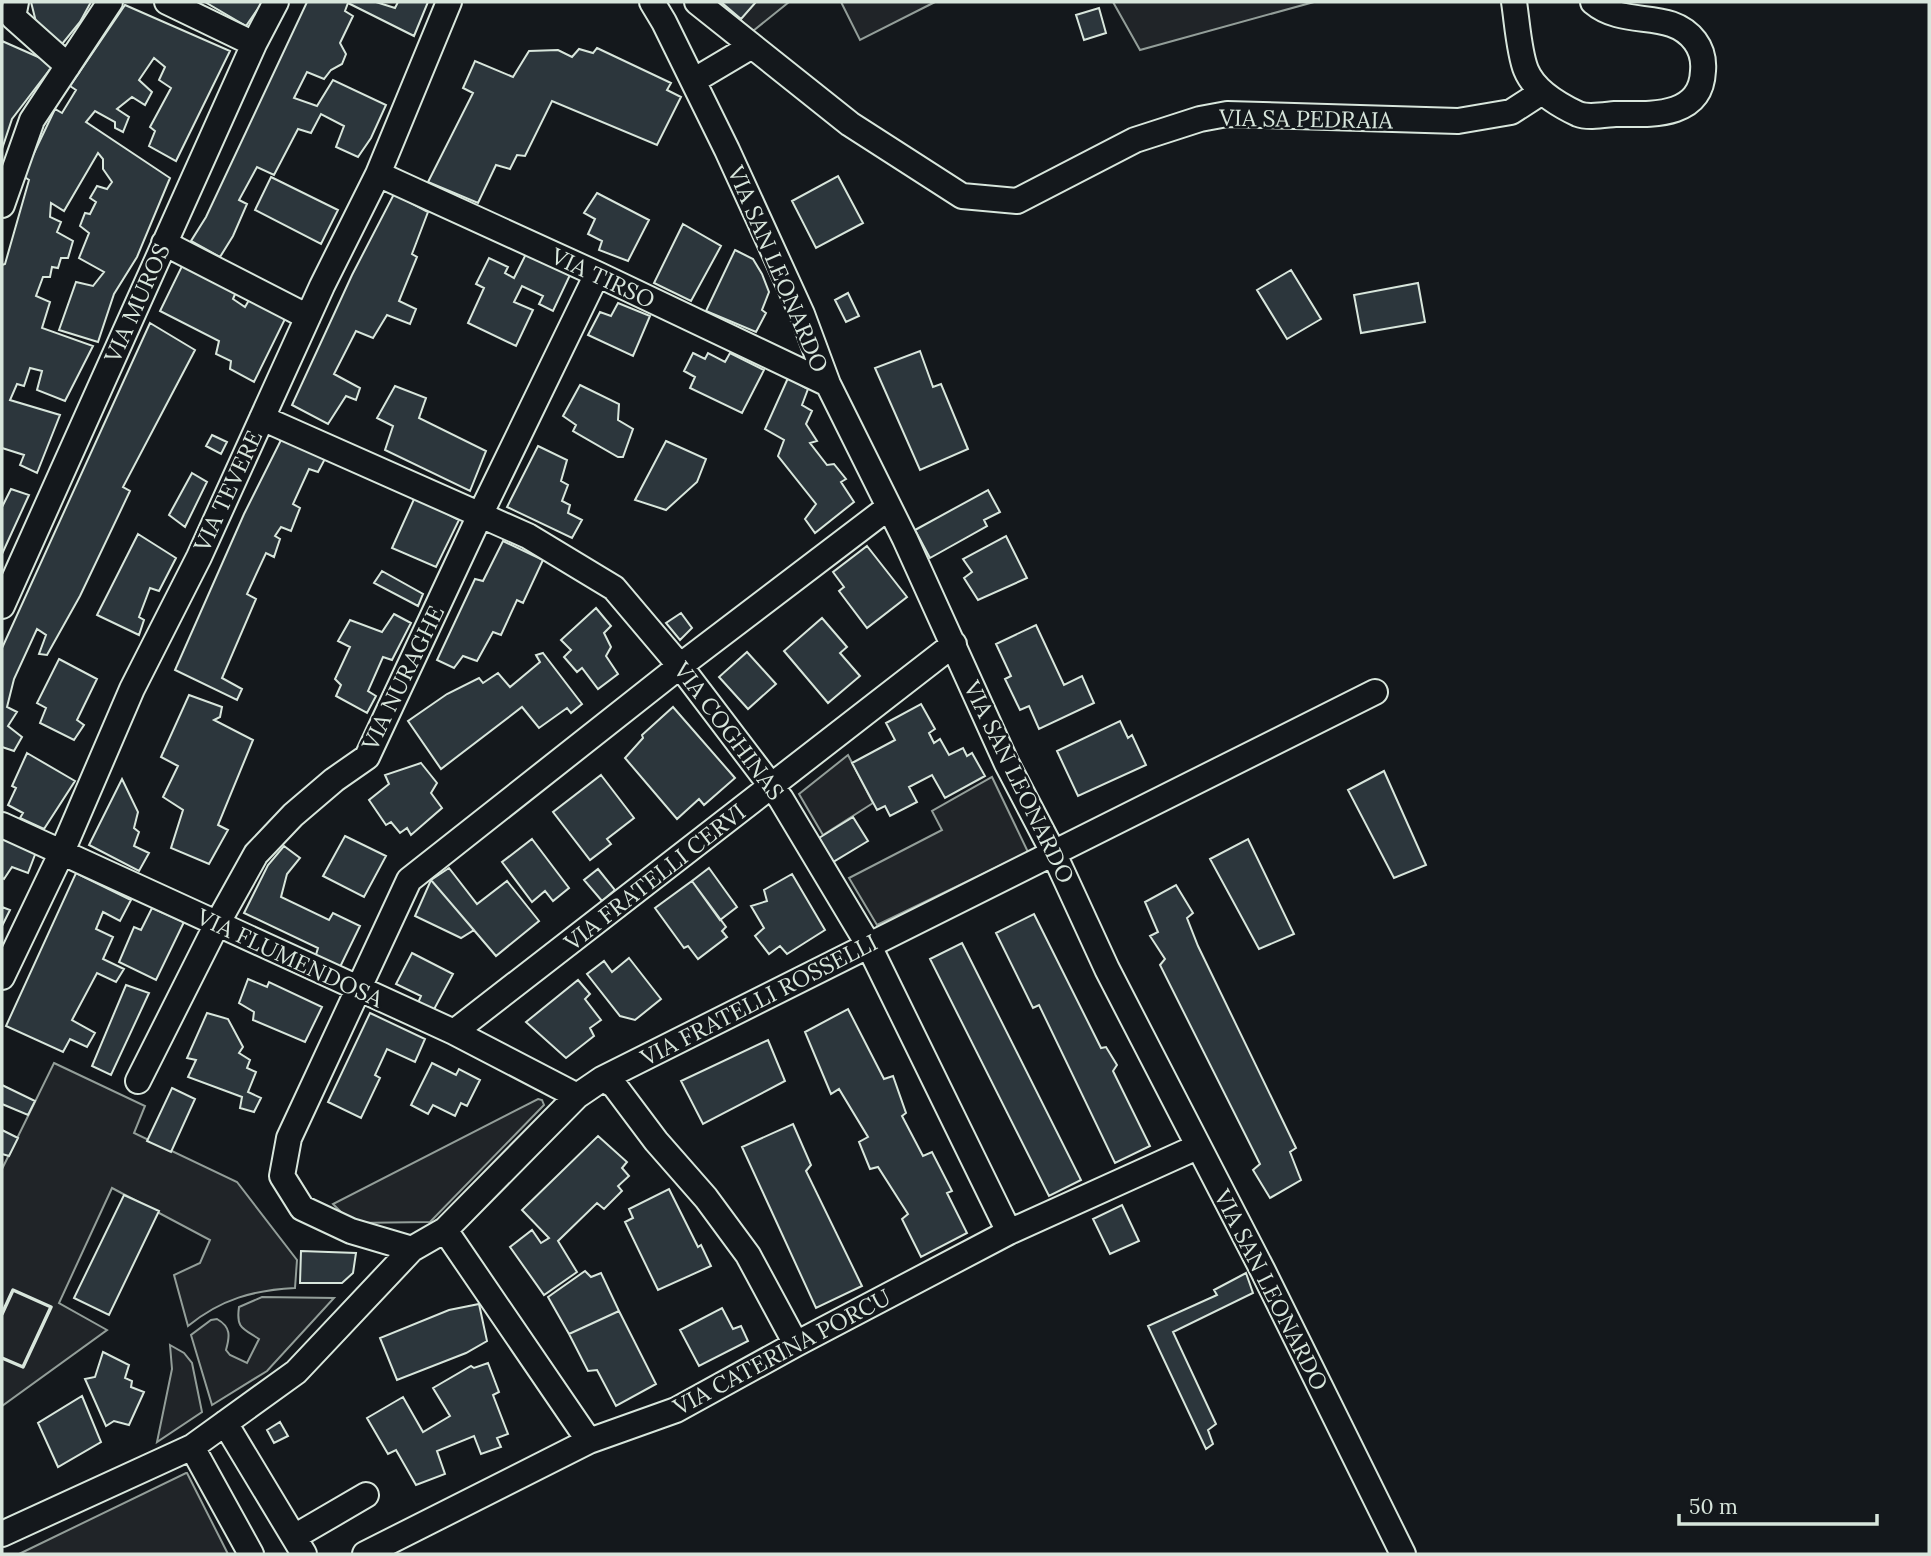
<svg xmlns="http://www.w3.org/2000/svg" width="1931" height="1556" viewBox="0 0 1931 1556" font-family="Lora,serif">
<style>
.green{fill:#202428;stroke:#939e99;stroke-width:2}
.building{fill:#2c363c;stroke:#d8e6dc;stroke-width:2}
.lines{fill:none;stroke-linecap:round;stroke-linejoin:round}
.minor-casing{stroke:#d8e6dc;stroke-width:28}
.minor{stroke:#14181c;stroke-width:24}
.wall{stroke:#d8e6dc;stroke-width:3.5}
.labels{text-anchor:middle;stroke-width:5;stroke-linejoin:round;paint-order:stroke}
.street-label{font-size:23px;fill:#d8e6dc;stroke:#14181c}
</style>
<rect width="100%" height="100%" fill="#14181c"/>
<path class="green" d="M720 2H789L753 31Z
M841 2H935L860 40Z
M1113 2H1314L1140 50Z
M848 755 873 803 823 835 799 794Z
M992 777 1028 852 877 925 849 878 942 830 932 811Z
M54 1063 145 1106 134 1133 237 1182 297 1260 295 1288C254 1290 221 1299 188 1326L174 1275 200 1263 210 1240 112 1188 59 1303 107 1330 2 1406V1169Z
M538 1099 542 1100 544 1105 430 1222 352 1223 333 1204Z
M262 1297 334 1298 267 1371 212 1405 191 1335 211 1320 217 1319C231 1327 230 1336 226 1350L230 1355 247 1363 259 1339C242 1328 236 1328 239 1307Z
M170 1345 184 1353 192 1363 202 1412 157 1442 172 1369Z
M187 1473 228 1554H19L186 1473Z"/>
<path class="building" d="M31 2H91L80 22 58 49 39 34Z
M205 2H259L262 3 246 26Z
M307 2H376L395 8 398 2H428L414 36 348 3 345 11 353 16 340 43 346 54 342 64 331 70 324 79 307 72 294 98 317 106 333 80 386 105 371 138 358 157 336 147 344 126 321 114 311 133 298 129 274 175 257 167 239 200 247 204 233 236 220 257 191 241 206 217Z
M721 2H756L741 19Z
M125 5 230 51 176 161 149 146 155 131 150 127 171 88 159 80 165 67 154 58 139 80 152 92 145 105 132 97 117 109 129 117 123 132 115 128V122L95 111 86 122 170 178 137 257 114 294 98 342 59 330 76 282 93 286 104 272 79 258 89 233 80 226 85 213 90 214 96 202 90 198 97 186 107 189 112 182 103 169V159L98 153 64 211 51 203 50 217 61 222 57 232 73 241 68 258H61L58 268 52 267 50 277H43L36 296 50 302 42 328 93 346 65 401 37 390 42 371 30 368 24 386 17 384 10 400 60 415 37 473 20 465 24 455 2 448V265L5 264 29 180 23 176 55 109 62 113 76 90 70 86Z
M1099 8 1106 33 1084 40 1076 15Z
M2 41 54 64 12 119 2 149Z
M597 48 671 83 667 90 681 97 657 145 552 101 525 156 517 155 510 169 496 165 478 203 428 182 473 93 463 88 475 61 513 77 529 51 558 50 572 57 579 49 593 53Z
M838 176 863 223 816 248 792 201Z
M271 177 338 210 321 244 255 210Z
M597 193 649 220 628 261 599 250 602 241 588 234 595 219 584 213Z
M394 194 428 212 412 254 417 257 399 301 416 309 410 324 387 315 373 338 356 331 334 374 360 388 356 400 346 396 328 424 292 405 352 275Z
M683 224 721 246 691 301 654 283Z
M735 250 753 259 762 274 769 292 762 310 766 313 756 332 706 311Z
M526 254 570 275 553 311 539 304 543 296 522 286 514 302 533 310 516 346 468 323 484 288 476 284 489 258 508 267 505 273 514 278Z
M183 264 236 292 233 299 245 307 249 300 285 319 254 382 230 369 231 361 216 354 219 341 160 311Z
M1291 270 1321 319 1287 339 1257 290Z
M1418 283 1425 322 1361 333 1354 295Z
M848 293 859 316 846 322 835 300Z
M618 303 650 316 633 356 588 335 600 312 611 316Z
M150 323 195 350 123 487 130 491 80 596 47 655 39 654 46 635 37 629 14 679 7 707 17 712 8 726 22 737 14 751 2 747V648Z
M920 351 933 387 941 384 968 449 920 470 875 368Z
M693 353 705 359 708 353 725 362 730 353 764 370 742 413 690 388 695 377 684 371Z
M788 378 808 389 802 405 812 411 806 424 817 441 810 443 827 465 834 464 846 479 841 482 854 502 815 533 805 519 816 504 778 456 784 440 765 429Z
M580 385 619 404 618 420 633 429 623 457H618L573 431 576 425 563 416Z
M395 386 426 398 419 418 486 451 470 491 385 450 393 426 377 418Z
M212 435 227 442 221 454 206 446Z
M283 436 327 455 318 472 309 469 293 504 300 508 291 531 281 527 275 536 280 539 274 557 266 553 247 594 256 599 222 678 242 689 237 700 175 670 244 514Z
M666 441 706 459 697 482 666 510 635 500Z
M538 446 567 460 561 481 568 485 562 501 570 505 568 513 582 520 572 538 507 507Z
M192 473 207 482 185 527 169 515Z
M11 489 29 495 2 554V507Z
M988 490 1000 512 984 520 987 526 930 558 915 530Z
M415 497 459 520 436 567 392 548Z
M138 534 176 558 159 591 150 588 139 617 144 620 139 635 97 615Z
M1006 536 1027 578 978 600 964 578 972 572 963 559Z
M503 541 543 560 523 603 517 600 501 635 493 632 477 661 463 656 454 668 437 660 475 579 483 581Z
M867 546 907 597 867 628 839 591 844 587 833 572Z
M382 571 423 594 418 606 374 583Z
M596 608 611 626 604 633 611 647 606 656 618 674 598 689 582 668 577 672 564 657 571 650 561 640Z
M681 613 692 628 680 640 666 623Z
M394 614 411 623 392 660 383 657 368 691 376 696 367 713 336 696 341 685 335 679 350 647 338 641 350 620 382 632Z
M822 618 847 647 840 653 860 676 828 703 784 651Z
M1036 625 1064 685 1082 676 1094 703 1039 729 1029 706 1020 710 1005 679 1011 676 996 644Z
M747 652 776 684 748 709 719 677Z
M543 653 582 704 571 713 567 708 539 728 522 707 441 769 408 721 447 694 479 678 483 683 498 673 510 687 540 662 536 655Z
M59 659 97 679 77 720 84 725 74 740 40 723 46 708 37 703Z
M189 695 222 707 220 717 214 720 253 740 218 825 228 830 209 864 171 848 183 810 163 797 178 766 161 757Z
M921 704 935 729 929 733 934 743 940 739 949 755 963 748 967 756 972 753 985 776 945 798 932 775 909 787 917 802 890 816 885 806 877 810 852 763 895 740 886 723Z
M673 707 735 778 704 805 699 799 677 819 625 758 643 738 642 735Z
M1120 721 1128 738 1132 735 1146 765 1078 796 1057 751Z
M27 753 75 781 44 829 20 818 23 813 8 805 16 788 12 786Z
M421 763 437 783 431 793 442 808 411 835 407 828 400 833 391 822 386 825 369 800 389 784 385 775Z
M1384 771 1426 865 1394 878 1348 790Z
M601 775 634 818 607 839 611 844 590 860 553 812Z
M122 779 138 812 134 828 139 832 134 846 149 853 139 871 89 845Z
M853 817 868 841 833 862 819 838Z
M2 834 36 852 28 873 12 867 4 879 2 878Z
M345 836 386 856 364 897 323 876Z
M532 839 569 888 553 901 545 891 532 902 502 862Z
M1248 839 1294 934 1259 949 1210 859Z
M284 846 300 858 287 874 281 897 329 920 333 913 360 926 340 967 315 958 318 948 244 913 268 865Z
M449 868 477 904 507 881 539 921 496 956 431 880Z
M709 868 737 907 720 920 692 881Z
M598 869 615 890 602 901 584 880Z
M76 873 131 900 120 921 103 912 96 929 113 937 103 959 124 969 116 982 97 973 72 1020 95 1033 87 1047 70 1039 63 1052 6 1026Z
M792 874 825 930 787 954 780 946 769 954 755 936 764 928 751 906 767 901 764 890Z
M431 880 474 930 461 938 415 916Z
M692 881 726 927 722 931 727 937 698 959 688 946 684 948 655 908Z
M1176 885 1193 913 1187 918 1198 946 1296 1148 1290 1152 1301 1180 1270 1198 1253 1170 1260 1164 1160 965 1165 959 1150 936 1158 932 1145 902Z
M2 907 10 910 2 926Z
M152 908 184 922 156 980 119 962 134 927 141 930Z
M1034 914 1101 1048 1106 1047 1117 1065 1113 1071 1150 1146 1115 1163 1039 1005 1033 1008 996 933Z
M962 943 1081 1180 1049 1196 930 959Z
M412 953 453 974 431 1015 416 1007 421 996 396 984Z
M629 958 661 999 635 1020 620 1016 587 974 604 961 612 972Z
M248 979 267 987 269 982 322 1007 305 1042 253 1020 254 1012 239 1003Z
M578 980 590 994 585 999 601 1020 590 1028 594 1036 566 1058 526 1022Z
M126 985 149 993 111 1075 92 1066Z
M848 1009 884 1079 893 1076 906 1113 902 1116 923 1156 932 1152 952 1191 947 1193 967 1233 921 1257 902 1219 908 1214 878 1167 870 1169 859 1142 868 1137 839 1089 831 1094 805 1032Z
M207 1013 228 1019 243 1047 239 1053 250 1060 247 1068 256 1072 248 1092 261 1098 254 1112 240 1108 242 1097 188 1077 196 1060 187 1058Z
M370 1013 425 1039 415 1062 387 1049 375 1075 380 1078 361 1118 328 1102Z
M768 1040 785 1081 703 1124 681 1081Z
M432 1063 456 1075 459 1069 480 1080 467 1106 461 1103 455 1116 433 1105 428 1114 411 1105Z
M2 1085 35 1101 28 1115 2 1104Z
M172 1088 195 1099 171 1152 147 1141Z
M793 1124 811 1165 806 1171 862 1286 816 1308 742 1147Z
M2 1130 18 1138 9 1156 2 1154Z
M598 1136 627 1162 622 1168 629 1176 618 1186 622 1191 604 1209 597 1203 558 1241 577 1272 544 1295 510 1247 532 1230 541 1243 549 1238 522 1210Z
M669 1189 698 1247 701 1245 711 1266 658 1290 625 1222 633 1218 629 1209Z
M124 1195 159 1211 109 1315 74 1298Z
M1122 1205 1139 1241 1110 1254 1093 1219Z
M301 1251 356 1253 353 1273 342 1283H300Z
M585 1271 591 1277 601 1273 619 1311 569 1334 548 1297Z
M1246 1273 1253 1293 1173 1332 1216 1424 1208 1430 1213 1444 1206 1449 1148 1326 1217 1295 1214 1290Z
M479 1304 487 1341 466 1353 397 1380 380 1338 449 1310Z
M722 1308 733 1329 741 1326 748 1341 699 1366 680 1330Z
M619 1311 656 1384 616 1406 597 1370 588 1371 569 1334Z
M103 1352 129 1365 125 1378 132 1381 131 1387 144 1392 129 1425 114 1421 106 1426 85 1379 95 1377Z
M488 1363 499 1392 493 1395 508 1434 497 1438 501 1447 481 1454 474 1436 437 1451 445 1474 416 1485 396 1450 388 1454 367 1418 403 1397 423 1432 450 1416 433 1388 471 1366 474 1368Z
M82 1396 101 1442 58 1467 38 1423Z
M280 1422 288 1436 274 1443 267 1430Z"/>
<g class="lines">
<defs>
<path id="minor" d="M16 2 13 17 68 66
M167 2 254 44
M652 2 664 22 727 150 802 314 828 384 905 539 1007 764 1054 854 1107 969 1263 1271 1403 1554
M697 2 850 124 962 196 1017 201 1135 140 1200 119 1227 114 1458 121 1511 112 1542 92
M1514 2C1517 21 1519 53 1526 70 1534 90 1559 105 1578 114 1588 118 1604 115 1615 114 1649 114 1701 119 1703 71 1704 60 1701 49 1695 41 1670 8 1625 29 1593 2
M693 81 752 46
M378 174 597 274 828 384
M2 205 32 120 110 2
M164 243 308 317
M262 418 528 536 614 588 680 666 781 799 868 944 1009 1232
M2 606 254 44 276 2
M2 825 454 1032 577 1096
M2 977 61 854 132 689 199 557 322 286 378 174 449 2
M454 1032 954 644
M602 1079 614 1085 656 1141 706 1198 748 1255 796 1344
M138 1081 217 924 256 854 293 815 334 780 367 757 480 515 597 274
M445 1230 589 1441
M412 1249 351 1231 302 1208 282 1176 289 1138 409 880 680 666 889 507
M225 1423 304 1554
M192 1447 251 1554
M2 1534 192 1447 296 1372 412 1249 445 1230 577 1096 602 1079 1375 692
M294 1537 366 1495
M365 1554 589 1441 676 1410 796 1344 1009 1232 1197 1147"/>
</defs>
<use href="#minor" class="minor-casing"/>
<use href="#minor" class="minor"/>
<path class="wall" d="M2 1314 13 1290 51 1307 23 1367 2 1358"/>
</g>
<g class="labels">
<g class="street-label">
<text transform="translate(1306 119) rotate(1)" y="8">VIA SA PEDRAIA</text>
<text transform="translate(778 269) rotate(67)" y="8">VIA SAN LEONARDO</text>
<text transform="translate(603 278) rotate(25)" y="8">VIA TIRSO</text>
<text transform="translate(137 303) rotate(-66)" y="8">VIA MUROS</text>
<text transform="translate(228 491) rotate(-65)" y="8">VIA TEVERE</text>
<text transform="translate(403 678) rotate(-64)" y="8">VIA NURAGHE</text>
<text transform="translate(729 731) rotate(53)" y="8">VIA COGHINAS</text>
<text transform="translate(1019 782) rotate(64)" y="8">VIA SAN LEONARDO</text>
<text transform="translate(655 877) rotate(-38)" y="8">VIA FRATELLI CERVI</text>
<text transform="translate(290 958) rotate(25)" y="8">VIA FLUMENDOSA</text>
<text transform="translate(759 1000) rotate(-27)" y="8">VIA FRATELLI ROSSELLI</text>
<text transform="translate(1271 1290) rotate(63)" y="8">VIA SAN LEONARDO</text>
<text transform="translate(782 1352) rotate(-28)" y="8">VIA CATERINA PORCU</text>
</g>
</g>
<rect width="1931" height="1556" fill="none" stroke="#d8e6dc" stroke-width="7"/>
<path d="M1679 1514v10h198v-10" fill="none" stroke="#d8e6dc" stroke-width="3.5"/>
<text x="1689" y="1514" font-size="21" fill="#d8e6dc" stroke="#14181c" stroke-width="5" paint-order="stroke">50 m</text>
</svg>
